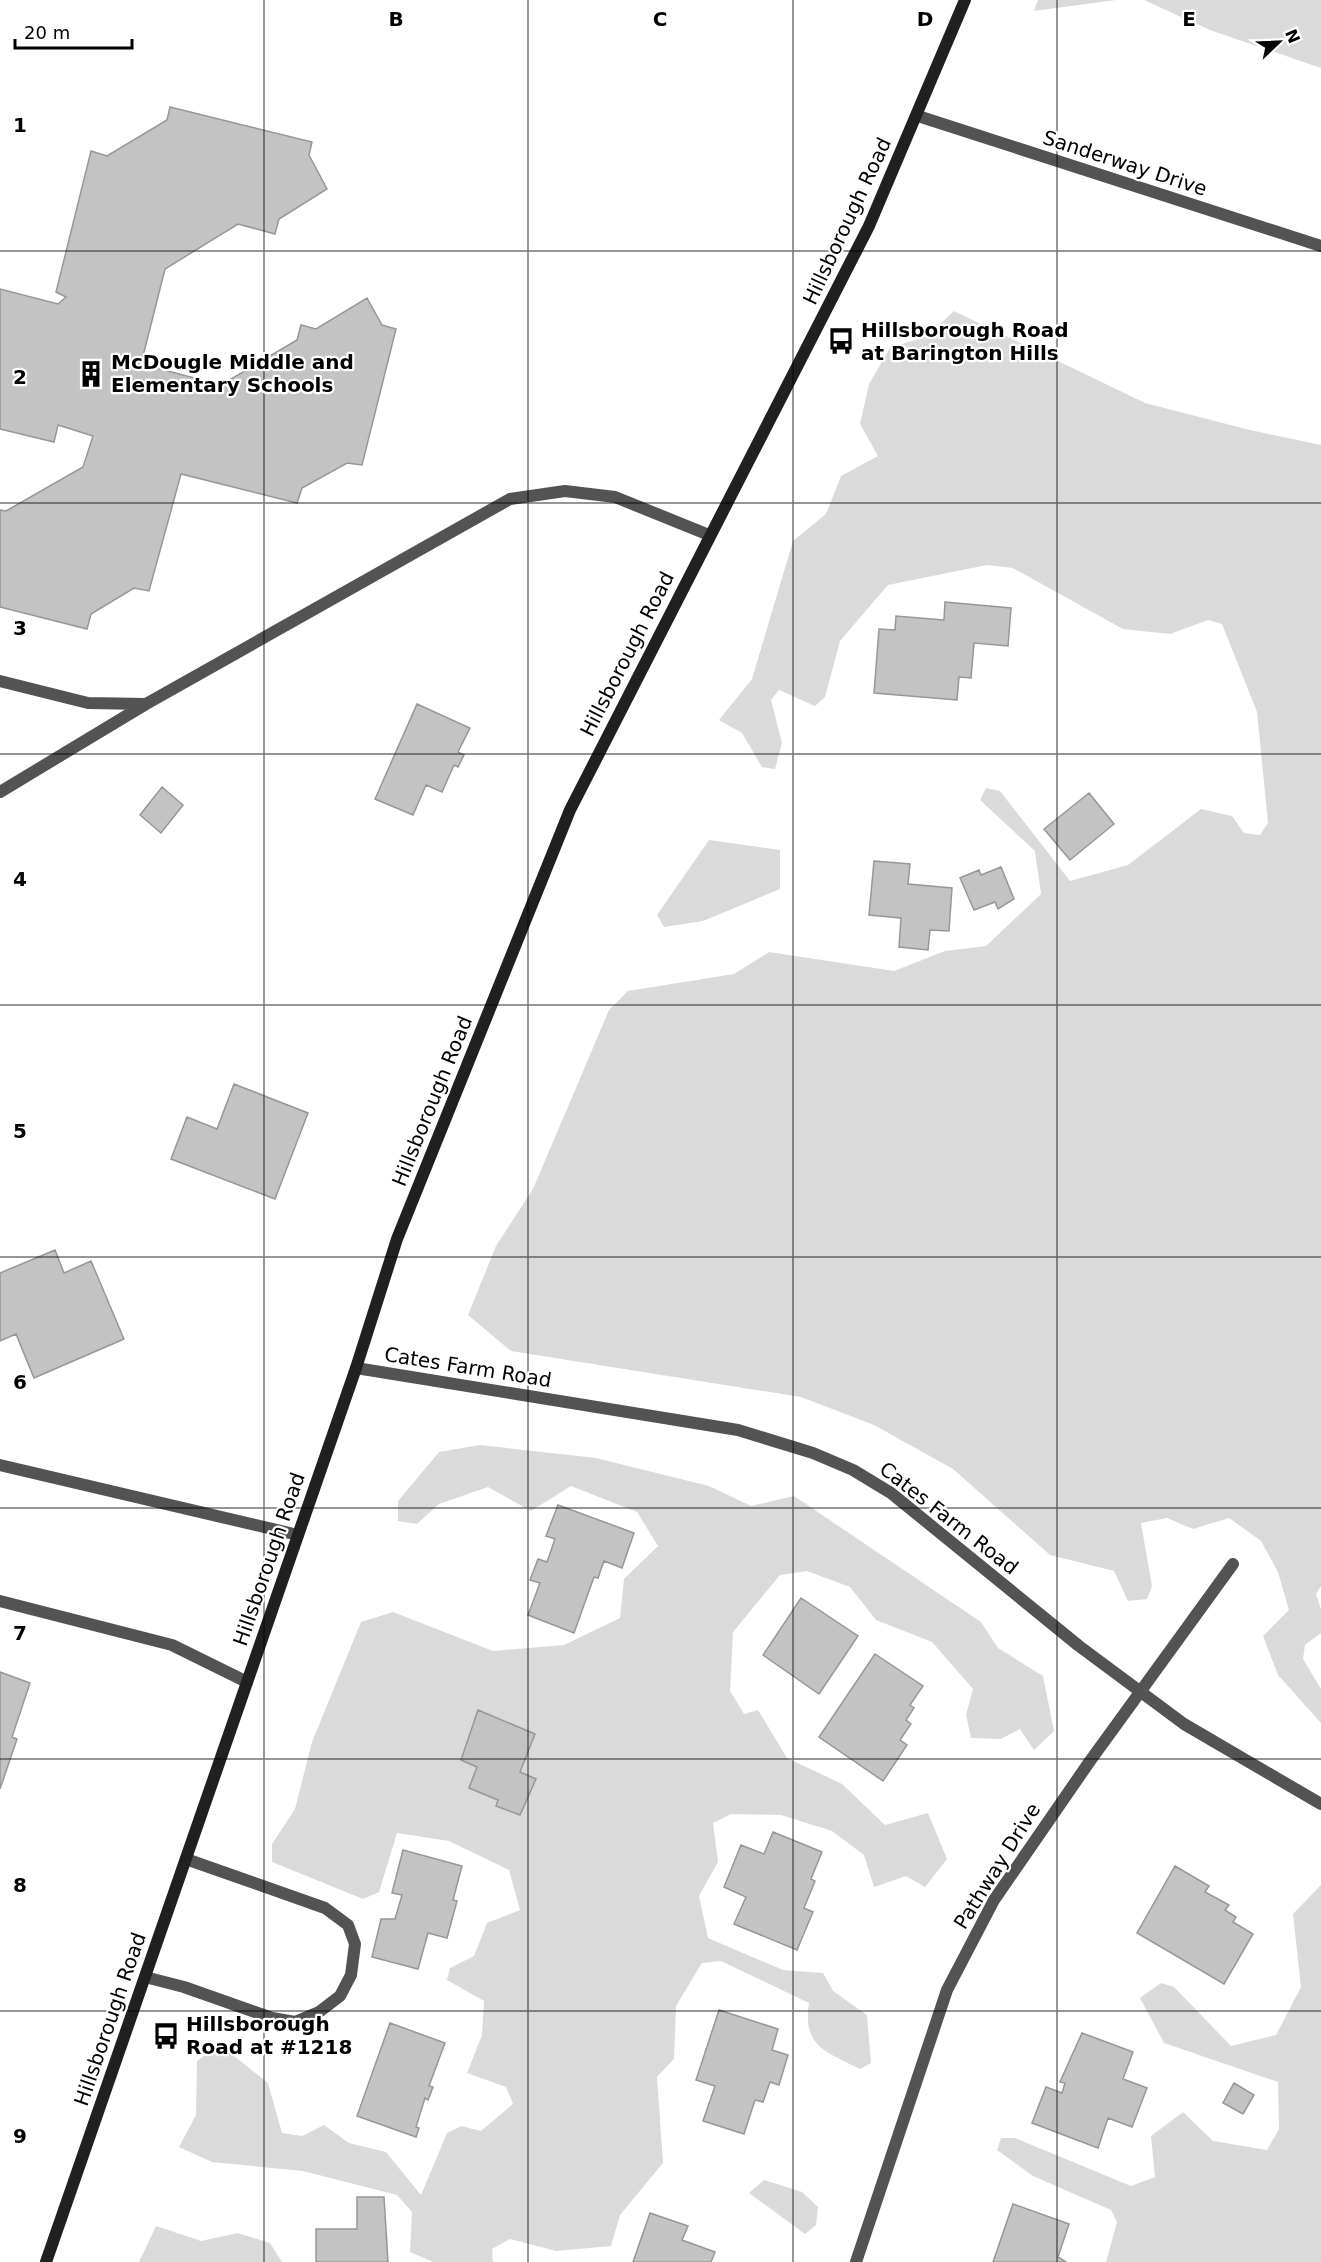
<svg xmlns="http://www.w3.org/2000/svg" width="1321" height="2262" viewBox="0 0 1321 2262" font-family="'DejaVu Sans',sans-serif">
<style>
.green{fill:#dadada}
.building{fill:#c3c3c3;stroke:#979797;stroke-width:1.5}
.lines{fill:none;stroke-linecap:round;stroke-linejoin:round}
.lane{stroke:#535353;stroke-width:12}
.street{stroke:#535353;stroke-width:12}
.secondary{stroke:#202020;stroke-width:12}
.grid{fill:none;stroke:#000;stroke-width:1.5;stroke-opacity:0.55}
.labels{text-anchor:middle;stroke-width:4.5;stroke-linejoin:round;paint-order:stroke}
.street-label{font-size:20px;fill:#000;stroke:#fff}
.poi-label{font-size:20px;font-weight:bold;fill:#000;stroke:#fff;text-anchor:start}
.grid-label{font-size:20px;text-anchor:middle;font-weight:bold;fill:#000;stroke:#fff;stroke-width:4.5;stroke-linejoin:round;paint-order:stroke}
</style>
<rect width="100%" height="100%" fill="#fff"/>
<path class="green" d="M1038 0H1116L1034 11Z
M1144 0H1321V68L1210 30Z
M954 311 1145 403 1250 430 1321 445V1586L1316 1594 1321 1609V1633L1305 1645 1303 1659 1321 1689V1723L1278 1675 1263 1636 1289 1610 1278 1572 1261 1541 1229 1518 1193 1529 1167 1518 1141 1523 1152 1586 1147 1599 1128 1601 1114 1571 1050 1555 953 1469 874 1425 801 1397 511 1351 468 1315 496 1246 533 1189 609 1010 628 991 734 974 769 952 894 971 945 951 986 946 1041 894 1035 851 980 800 986 788 1000 791 1070 881 1128 865 1201 809 1232 816 1244 833 1260 835 1268 823 1257 712 1222 624 1208 620 1170 634 1123 629 1013 568 987 565 888 585 840 641 825 697 815 706 779 690 771 700 782 743 775 769 762 767 742 733 719 720 752 679 793 541 826 514 841 476 878 456 860 424 869 384 890 348 927 336Z
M709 840 780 850V889L703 921 664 927 657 915Z
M480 1445 596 1458 709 1486 751 1506 794 1496 981 1622 998 1648 1043 1676 1054 1731 1034 1750 1020 1729 1001 1739 971 1738 966 1715 973 1689 932 1642 876 1620 850 1587 807 1571 780 1575 733 1632 730 1691 744 1714 758 1710 787 1758 842 1784 885 1825 928 1813 947 1859 925 1887 906 1876 874 1887 864 1855 832 1831 781 1815 731 1814 713 1823 718 1862 699 1896 708 1938 783 1970 823 1973 833 1991 867 2015 871 2063 860 2069C827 2052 802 2047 809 2003L721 1961 702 1963 676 2006 674 2059 657 2077 663 2163 620 2215 611 2246 556 2251 510 2239 492 2249 493 2262H433L410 2252 412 2212 397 2195 303 2171 212 2162 179 2147 196 2115 197 2061 219 2044 268 2083 282 2133 302 2136 324 2125 349 2143 386 2152 421 2195 447 2133 461 2126 481 2131 513 2104 506 2087 467 2073 482 2035 484 2001 447 1980 450 1968 474 1956 487 1923 520 1910 509 1870 449 1841 397 1833 379 1892 363 1899 272 1862V1844L295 1809 312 1742 361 1622 393 1612 493 1651 564 1645 620 1618 624 1579 658 1546 637 1512 571 1486 531 1511 488 1487 439 1504 417 1524 398 1521V1501L439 1452Z
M1321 1885V2262H1106L1117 2222 1111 2210 1033 2176 997 2150 1001 2138H1015L1131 2186 1155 2177 1151 2136 1183 2112 1213 2141 1267 2150 1279 2129 1278 2082 1164 2043 1140 1998 1161 1983 1174 1987 1231 2046 1276 2035 1301 1987 1293 1914Z
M764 2180 802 2192 818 2207 816 2225 805 2234 749 2193Z
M156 2226 201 2241 238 2233 270 2243 282 2262H139Z"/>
<path class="building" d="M170 107 312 142 309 155 327 189 279 219 275 234 238 224 165 269 141 364 221 385 297 340 301 325 316 329 367 298 382 325 396 329 362 465 347 463 302 488 297 503 181 474 149 591 134 588 91 614 87 629 0 607V510L6 511 83 467 93 436 58 425 54 442 0 429V289L58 304 66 297 56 292 91 151 107 156 167 120Z
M945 602 1011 608 1008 646 974 643 971 678 959 677 957 700 874 693 879 629 895 630 896 616 944 620Z
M417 704 470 728 458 752 464 755 458 767 454 765 442 792 426 785 413 815 375 799Z
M162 787 183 805 161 833 140 815Z
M1089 793 1114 824 1070 860 1044 829Z
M874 861 910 864 908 884 952 888 949 931 930 930 928 950 899 947 901 918 869 915Z
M1001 867 1014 899 998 909 995 902 974 910 960 878 979 870 981 875Z
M234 1084 308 1113 275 1199 171 1159 187 1117 217 1129Z
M55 1250 64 1273 91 1261 124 1339 34 1378 16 1334 0 1341V1273Z
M558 1505 634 1533 622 1568 604 1561 598 1578 594 1577 574 1633 528 1615 540 1583 530 1580 538 1559 547 1562 555 1539 546 1536Z
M801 1598 858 1636 819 1694 763 1655Z
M875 1654 923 1686 910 1705 914 1708 906 1720 911 1724 900 1740 907 1745 883 1781 819 1737Z
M0 1672 30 1683 12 1737 17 1739 0 1789Z
M478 1710 535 1734 520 1772 536 1779 520 1815 496 1806 498 1800 469 1788 477 1767 461 1760Z
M773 1832 822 1852 811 1879 815 1881 804 1908 813 1912 797 1950 734 1924 746 1897 724 1887 741 1845 764 1854Z
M403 1850 462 1866 453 1900 457 1901 447 1938 428 1933 418 1969 372 1957 381 1919H395L402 1895 392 1893Z
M1175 1866 1209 1886 1205 1892 1229 1905 1225 1910 1236 1917 1233 1922 1253 1934 1224 1984 1137 1933Z
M719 2010 778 2029 772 2050 788 2055 779 2085 770 2082 763 2102 755 2100 744 2134 703 2121 715 2086 696 2080Z
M390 2023 445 2043 429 2086 433 2087 428 2100 425 2098 416 2127 419 2128 416 2137 357 2116Z
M1082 2033 1133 2052 1123 2079 1147 2088 1132 2127 1108 2118 1098 2148 1032 2123 1046 2087 1062 2093 1065 2083 1060 2082Z
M1234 2083 1254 2095 1243 2114 1223 2103Z
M357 2197H384L388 2262H316V2229H357Z
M1013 2204 1069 2224 1058 2257 1066 2262H993Z
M650 2213 688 2226 682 2240 715 2252 711 2262H633Z"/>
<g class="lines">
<path class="lane" d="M0 681 88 703 146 704
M0 792 146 704 510 499 565 491 615 497 709 535
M0 1465 298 1535
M0 1601 172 1645 247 1682
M145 1977 184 1987 272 2018 295 2022 319 2012 340 1996 351 1975 355 1944 348 1925 325 1908 186 1859"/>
<path class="street" d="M918 116 1321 246
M356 1368 738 1430 813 1453 853 1470 891 1493 1079 1646 1184 1724 1321 1804
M856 2262 947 1990 994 1900 1090 1761 1233 1564"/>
<path class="secondary" d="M46 2262 356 1368 397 1239 570 810 869 226 965 0"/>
</g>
<path class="grid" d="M264 0V2262M528 0V2262M793 0V2262M1057 0V2262M0 251H1321M0 503H1321M0 754H1321M0 1005H1321M0 1257H1321M0 1508H1321M0 1759H1321M0 2011H1321"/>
<defs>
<symbol id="bus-bare" viewBox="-9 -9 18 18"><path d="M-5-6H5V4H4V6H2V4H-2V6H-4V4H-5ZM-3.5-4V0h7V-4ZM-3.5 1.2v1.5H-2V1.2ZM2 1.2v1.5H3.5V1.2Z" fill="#000" stroke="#fff" stroke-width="2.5" paint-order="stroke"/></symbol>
<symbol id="building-bare" viewBox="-9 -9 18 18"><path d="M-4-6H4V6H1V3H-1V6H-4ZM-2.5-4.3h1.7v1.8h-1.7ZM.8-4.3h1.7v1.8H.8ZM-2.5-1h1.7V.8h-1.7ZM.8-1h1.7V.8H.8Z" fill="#000" stroke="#fff" stroke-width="2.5" paint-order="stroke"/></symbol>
</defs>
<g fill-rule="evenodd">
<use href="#bus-bare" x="822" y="322" width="38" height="38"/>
<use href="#building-bare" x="72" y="355" width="38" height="38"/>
<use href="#bus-bare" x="147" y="2017" width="38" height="38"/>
</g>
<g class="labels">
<g class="street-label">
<text transform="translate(1125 163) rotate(18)" y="7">Sanderway Drive</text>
<text transform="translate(847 221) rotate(-65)" y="7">Hillsborough Road</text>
<text transform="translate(627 654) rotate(-63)" y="7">Hillsborough Road</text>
<text transform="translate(432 1101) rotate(-68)" y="7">Hillsborough Road</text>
<text transform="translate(468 1367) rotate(9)" y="7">Cates Farm Road</text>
<text transform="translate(949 1518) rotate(38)" y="7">Cates Farm Road</text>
<text transform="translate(269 1559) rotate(-71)" y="7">Hillsborough Road</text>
<text transform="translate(997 1866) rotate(-58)" y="7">Pathway Drive</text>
<text transform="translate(110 2019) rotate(-71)" y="7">Hillsborough Road</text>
</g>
<g class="poi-label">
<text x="861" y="337">Hillsborough Road<tspan x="861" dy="23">at Barington Hills</tspan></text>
<text x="111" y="369">McDougle Middle and<tspan x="111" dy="23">Elementary Schools</tspan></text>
<text x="186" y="2031">Hillsborough<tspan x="186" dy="23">Road at #1218</tspan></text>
</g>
</g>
<g class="grid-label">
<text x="396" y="26">B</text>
<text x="660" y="26">C</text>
<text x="925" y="26">D</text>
<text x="1189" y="26">E</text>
<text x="20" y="132">1</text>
<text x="20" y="384">2</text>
<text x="20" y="635">3</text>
<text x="20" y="886">4</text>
<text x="20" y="1138">5</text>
<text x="20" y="1389">6</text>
<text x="20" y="1640">7</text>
<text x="20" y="1892">8</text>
<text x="20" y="2143">9</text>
</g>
<g transform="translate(1279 42) rotate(67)" stroke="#ffffff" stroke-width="4.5" paint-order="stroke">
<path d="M0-4.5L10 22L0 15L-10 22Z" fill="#000000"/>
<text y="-9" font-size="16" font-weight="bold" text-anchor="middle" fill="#000000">N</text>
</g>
<path d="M15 39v9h117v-9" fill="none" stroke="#000000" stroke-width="3"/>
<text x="24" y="39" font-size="18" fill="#000000" stroke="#ffffff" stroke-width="4.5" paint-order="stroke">20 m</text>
</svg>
